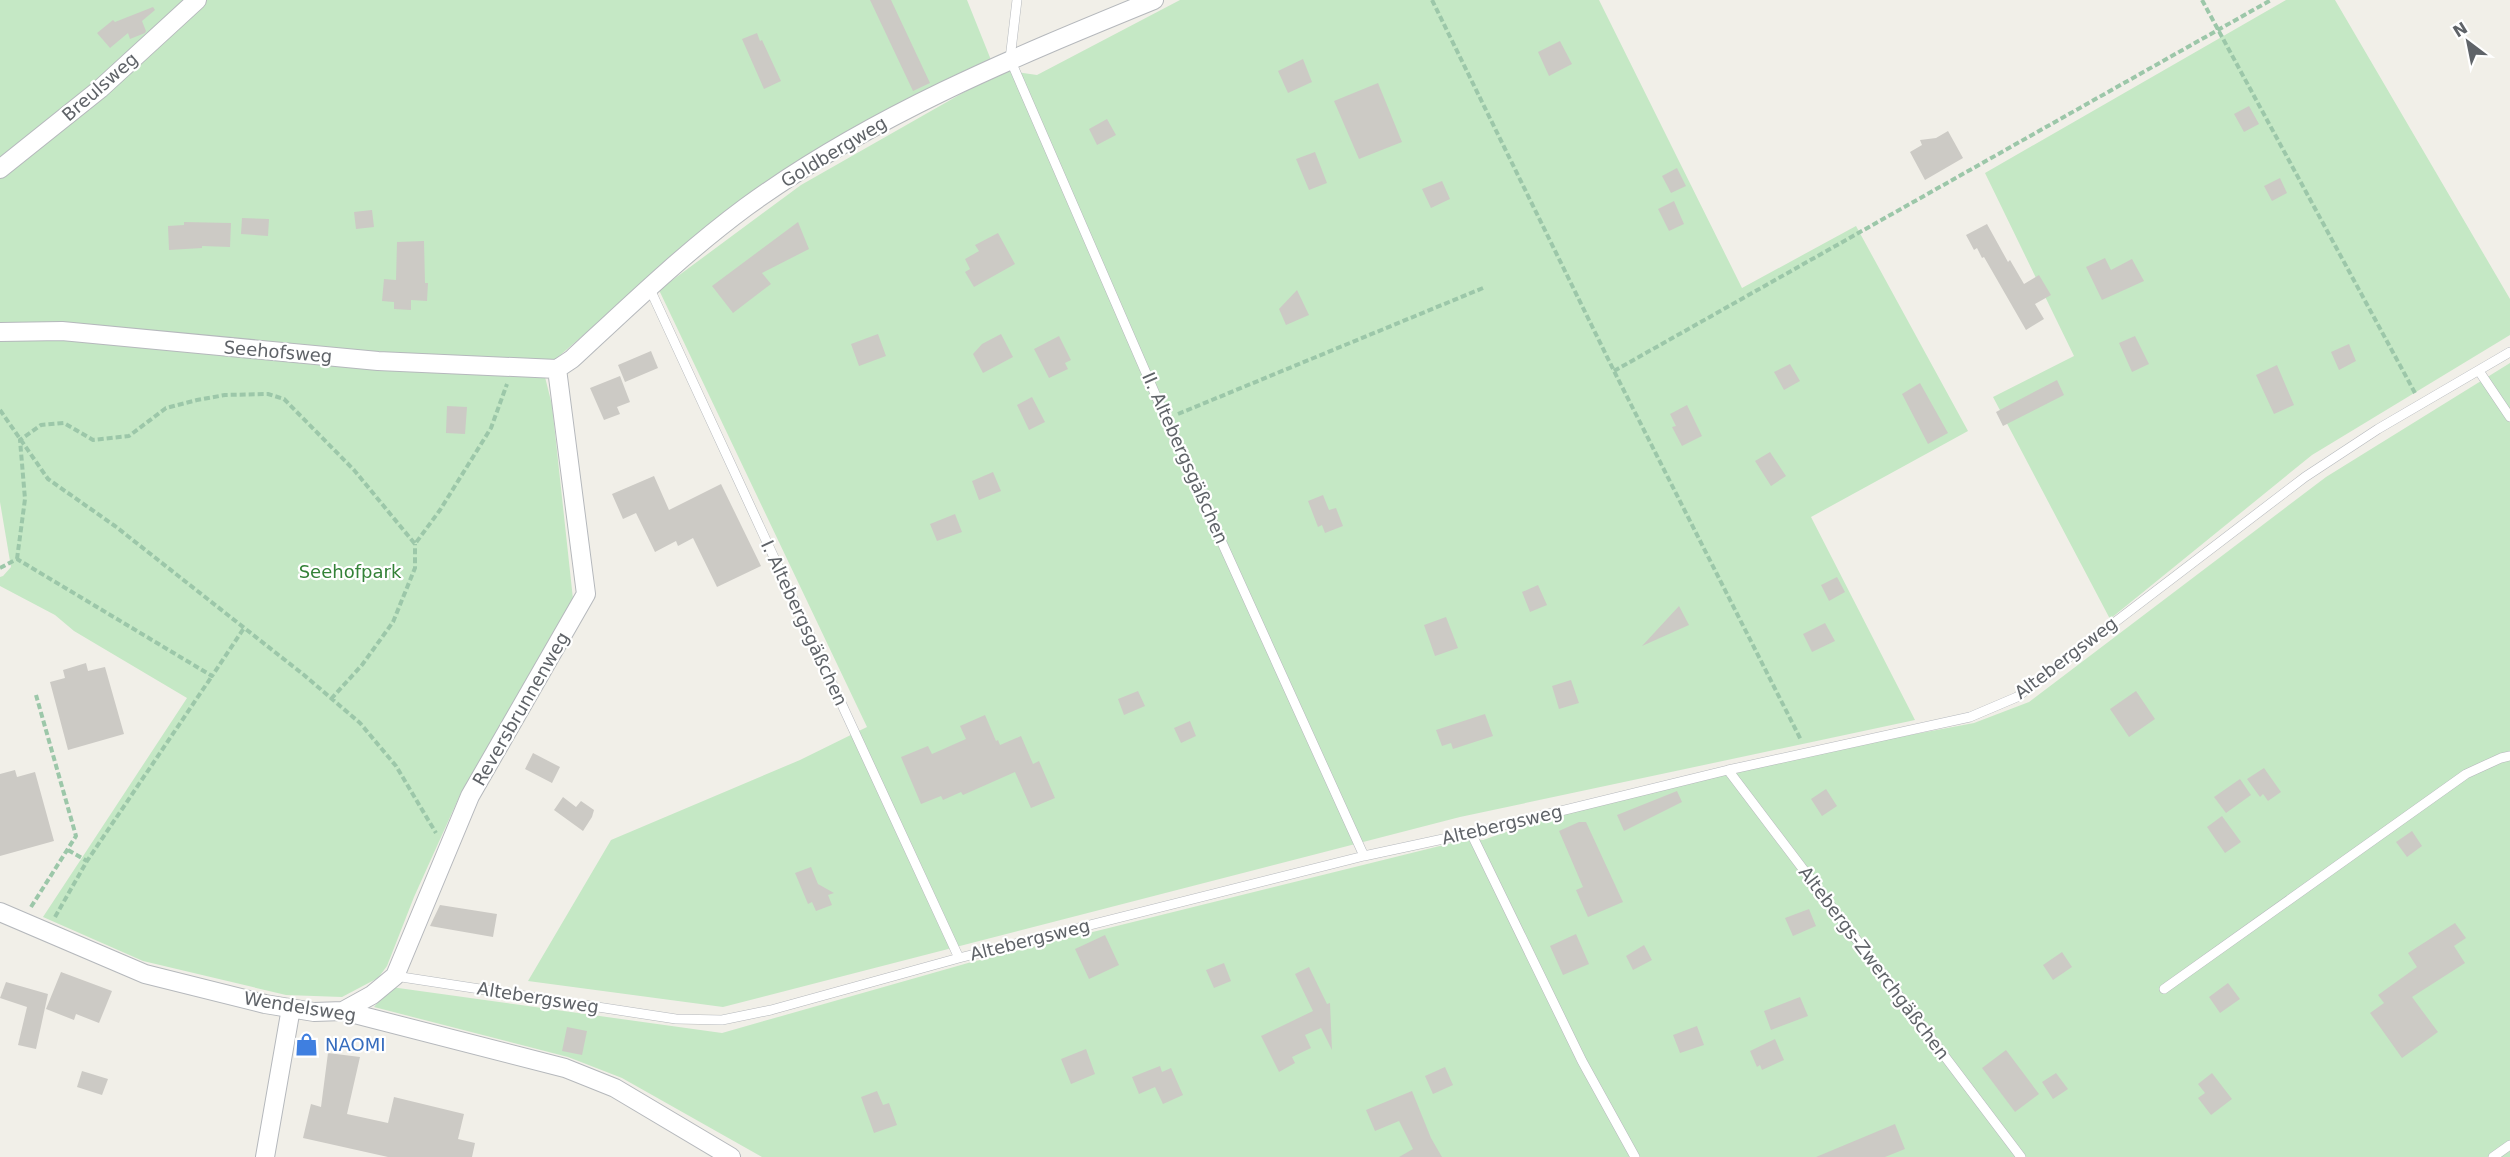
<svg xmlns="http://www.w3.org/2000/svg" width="2510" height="1157" viewBox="0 0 2510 1157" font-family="'DejaVu Sans',sans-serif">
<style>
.green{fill:#c5e8c5}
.building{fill:#cccac5}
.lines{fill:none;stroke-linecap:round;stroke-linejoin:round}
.lane-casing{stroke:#b5b8bc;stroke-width:10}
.street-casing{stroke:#b5b8bc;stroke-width:20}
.path{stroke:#9cc7a9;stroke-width:4;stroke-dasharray:6 3;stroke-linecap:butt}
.lane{stroke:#fff;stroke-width:9}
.street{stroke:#fff;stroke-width:18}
.labels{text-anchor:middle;stroke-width:4.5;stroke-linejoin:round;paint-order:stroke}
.street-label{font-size:18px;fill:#5f6368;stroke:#fff}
.park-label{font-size:18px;fill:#348238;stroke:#fff}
.shop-label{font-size:18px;fill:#366cbe;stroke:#fff;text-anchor:start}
</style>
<rect width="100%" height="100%" fill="#f1efe8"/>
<path class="green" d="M0 0H967L991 60 693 240 550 364 0 324Z
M1180 0H1599L1742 288 1856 226 1968 431 1811 517 1915 720 1460 817 723 1007 528 981 611 840 800 760 867 727 659 290 801 185 1003 70 1037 75Z
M2286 0H2335L2510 299V335L2312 455 2110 619 1993 397 2074 356 1985 173Z
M0 336 89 338 544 373 552 405 573 599 460 795 414 897 387 966 378 978 342 997 286 995 143 961 43 917 187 698 74 631 55 615 0 586V577L3 576 11 567 0 502Z
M2510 363V1157H762L622 1078 568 1057 374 1007 391 987 722 1033 968 963 1468 839 1483 840 1597 801 1756 764 1974 723 2029 702 2326 477Z"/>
<path class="building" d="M870 0H891L930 83 913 91Z
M153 7 155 10 142 21 146 31 145 33 130 39 128 33 110 48 97 33 113 20 115 22Z
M757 33 760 41 762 40 781 81 764 89 742 39Z
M1560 41 1572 64 1549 76 1538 52Z
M1303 59 1312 82 1288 93 1278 71Z
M1378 83 1402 142 1359 159 1334 101Z
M2249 106 2259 124 2244 132 2234 114Z
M1107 119 1116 135 1097 145 1089 129Z
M1948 131 1963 158 1925 180 1910 152 1922 145 1920 140 1936 138Z
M1315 152 1327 183 1309 190 1296 159Z
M1677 168 1686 186 1671 193 1662 176Z
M2280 178 2287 193 2272 201 2264 186Z
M1442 181 1450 199 1431 208 1422 189Z
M1674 201 1684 224 1669 231 1658 209Z
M372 210 374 227 356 229 354 212Z
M242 218 269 219 268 236 241 234Z
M184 222 231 223 230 247 202 246V248L169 250 168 226 184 225Z
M798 222 809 249 762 273 771 284 733 313 712 286Z
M1987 224 2008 262 2010 260 2024 284 2039 275 2051 295 2035 304 2044 319 2026 330 1984 257 1982 258 1977 248 1974 250 1966 235Z
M998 233 1015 264 974 287 965 272 970 269 965 259 979 251 975 245Z
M424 241 425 283H428L427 301 411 300V310L394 309V302L382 301 384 279 396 280 397 242Z
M2105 258 2111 270 2132 259 2144 281 2102 300 2086 267Z
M1297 290 1309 315 1286 325 1279 309Z
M878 334 886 356 859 366 851 344Z
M1001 334 1013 357 983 373 973 354 982 344Z
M1059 336 1071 360 1065 363 1068 369 1049 378 1034 349Z
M2135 336 2149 364 2132 372 2119 343Z
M2349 344 2356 361 2339 370 2331 352Z
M651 351 658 368 625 382 618 365Z
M1790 364 1800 381 1784 390 1774 372Z
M2277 365 2294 405 2274 414 2256 375Z
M620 376 630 402 617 407 620 414 604 420 590 388Z
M2057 380 2064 395 2003 426 1996 412Z
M1920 383 1948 433 1928 444 1902 394Z
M1032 397 1045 422 1029 430 1017 405Z
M1687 405 1702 436 1682 446 1672 427 1676 426 1670 414Z
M447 406 467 407 465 434 446 433Z
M1770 452 1786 476 1771 486 1755 461Z
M993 472 1001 491 979 500 972 481Z
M654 476 669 510 721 484 761 566 717 587 693 538 678 546 676 541 655 552 636 513 623 519 612 494Z
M1323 495 1329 510 1336 508 1343 526 1325 533 1322 525 1318 527 1308 501Z
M955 514 962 532 937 541 930 524Z
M1837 577 1845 592 1829 601 1821 585Z
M1538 585 1547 605 1530 612 1522 592Z
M1679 606 1689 625 1642 646Z
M1446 617 1458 648 1435 656 1424 625Z
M1825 623 1835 641 1812 652 1803 634Z
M86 663 88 671 105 667 124 734 68 750 50 682 65 678 63 670Z
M1571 680 1579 703 1559 709 1552 686Z
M1138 691 1145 706 1124 715 1118 699Z
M2136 691 2155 719 2129 737 2110 709Z
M1485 714 1493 736 1453 749 1451 743 1442 746 1436 730Z
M985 715 996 741 998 740 1000 745 1021 736 1033 764 1039 761 1055 798 1031 808 1015 772 963 795 961 792 943 800 941 796 921 804 901 757 928 746 932 754 966 739 960 726Z
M1190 721 1196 736 1181 743 1174 728Z
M533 753 560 767 552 783 525 769Z
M2264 768 2281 792 2268 801 2263 794 2260 797 2247 779Z
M15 770 17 777 35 772 54 841 0 856V774Z
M2240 779 2251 795 2226 813 2214 797Z
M1826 789 1837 806 1822 816 1811 799Z
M1677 791 1682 802 1624 831 1617 815Z
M563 797 576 807 581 801 594 810 592 817 583 831 554 810Z
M2222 816 2241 842 2225 853 2207 827Z
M1579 822H1586L1623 902 1588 917 1576 890 1583 887 1559 831Z
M2412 831 2422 846 2407 857 2396 842Z
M811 867 818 884 834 893 828 895 832 905 816 911 812 902 808 904 795 873Z
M440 905 497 914 493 937 430 926Z
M1809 909 1816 926 1793 936 1785 918Z
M2455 923 2466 938 2454 946 2465 963 2412 997 2438 1032 2402 1058 2370 1013 2384 1003 2378 995 2417 967 2408 953Z
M1576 934 1589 964 1563 975 1550 946Z
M1105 935 1119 965 1089 979 1075 949Z
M1644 945 1652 960 1633 970 1626 956Z
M2062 952 2072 967 2053 980 2043 965Z
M1224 963 1231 981 1214 988 1206 970Z
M1309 967 1327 1004 1330 1003 1332 1050 1321 1028 1305 1035 1311 1048 1292 1057 1295 1063 1279 1072 1261 1036 1313 1011 1295 974Z
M61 972 112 991 99 1023 76 1014 74 1020 46 1009Z
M6 982 48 994 36 1049 18 1045 27 1007 0 998Z
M2228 983 2240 999 2220 1013 2209 997Z
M1800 997 1808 1016 1771 1030 1764 1011Z
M1697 1026 1704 1045 1680 1053 1673 1035Z
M567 1027 587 1031 582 1055 562 1051Z
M1775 1039 1784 1060 1762 1070 1760 1065 1757 1067 1750 1051Z
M1086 1049 1095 1074 1071 1084 1061 1059Z
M2006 1050 2039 1094 2015 1112 1982 1068Z
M328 1053 360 1057 347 1114 388 1123 394 1097 464 1114 458 1139 475 1143 472 1157H388L303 1138 311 1104 321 1107Z
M1160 1066 1162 1072 1171 1068 1183 1095 1163 1104 1155 1087 1139 1094 1132 1077Z
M1445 1067 1453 1085 1433 1094 1425 1076Z
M82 1071 108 1079 102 1095 77 1087Z
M2056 1073 2068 1089 2053 1099 2042 1082Z
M2212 1073 2232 1099 2211 1115 2198 1098 2205 1093 2198 1084Z
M877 1091 883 1105 889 1103 897 1125 874 1133 861 1097Z
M1412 1091 1431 1138 1442 1157H1399L1413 1149 1399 1121 1375 1131 1366 1110Z
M1895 1124 1905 1149 1885 1157H1816Z"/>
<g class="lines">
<defs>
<path id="lane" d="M1017 0 1010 59 1166 419 1364 856
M649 287 959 958
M2479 371 2510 417
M1728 770 2021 1157
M1471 833 1582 1061 1635 1157
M395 976 676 1019 722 1020 771 1010 959 958 1364 856 1471 833 1728 770 1970 717 2017 697 2305 477 2378 429 2510 352
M2164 989 2466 774 2501 758 2510 756
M2493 1157 2510 1145"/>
<path id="street" d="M0 169 100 89 197 0
M0 332 62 331 378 361 557 369
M557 369 572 359C628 307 684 253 746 207 871 116 1012 58 1154 0
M0 912 145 974 265 1004 314 1012 343 1011 565 1068 615 1088 731 1157
M343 1011 372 995 395 976 470 796 586 594 557 369
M265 1157 291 1008"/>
</defs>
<use href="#lane" class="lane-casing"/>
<use href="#street" class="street-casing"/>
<path class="path" d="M1432 0 1614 371 1801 740
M2202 0 2415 393
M1614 371 2271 0
M0 410 48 479 115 526 304 675 360 723 396 766 436 833
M1178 414 1483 288
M17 559 25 499 20 440 41 425 64 423 93 440 129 436 166 408 197 400 225 395 268 394 284 399 354 470 415 544 440 510 491 428 507 384
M0 568 17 559 212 676 244 628
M331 699 362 665 393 622 415 568V544
M68 850 87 861
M31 907 76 836 36 695
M55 917 87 861 212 676"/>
<use href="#lane" class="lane"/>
<use href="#street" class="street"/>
</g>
<defs>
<symbol id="shop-bare" viewBox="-9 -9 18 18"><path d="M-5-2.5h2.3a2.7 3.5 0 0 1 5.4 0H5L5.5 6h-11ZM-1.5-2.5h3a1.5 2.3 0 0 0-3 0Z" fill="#3f7fe0" stroke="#fff" stroke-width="2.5" paint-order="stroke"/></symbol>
</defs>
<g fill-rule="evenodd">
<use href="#shop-bare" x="290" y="1028" width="33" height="33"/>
</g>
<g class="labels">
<g class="street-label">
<text transform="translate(100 87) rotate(-41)" y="6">Breulsweg</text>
<text transform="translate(834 152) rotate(-31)" y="6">Goldbergweg</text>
<text transform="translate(278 352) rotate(5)" y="6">Seehofsweg</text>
<text transform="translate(1185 458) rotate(66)" y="6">II. Altebergsgäßchen</text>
<text transform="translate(804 623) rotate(65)" y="6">I. Altebergsgäßchen</text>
<text transform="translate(2066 658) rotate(-37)" y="6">Altebergsweg</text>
<text transform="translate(521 709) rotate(-60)" y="6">Reversbrunnenweg</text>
<text transform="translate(1502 825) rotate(-13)" y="6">Altebergsweg</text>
<text transform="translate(1030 940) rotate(-14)" y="6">Altebergsweg</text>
<text transform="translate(1874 963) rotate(53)" y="6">Altebergs-Zwerchgäßchen</text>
<text transform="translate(538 998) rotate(9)" y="6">Altebergsweg</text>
<text transform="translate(300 1007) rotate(9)" y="6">Wendelsweg</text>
</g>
<g class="park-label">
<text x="350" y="578">Seehofpark</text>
</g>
<g class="shop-label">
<text x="325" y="1051">NAOMI</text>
</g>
</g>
<g transform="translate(2468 42) rotate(328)" stroke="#ffffff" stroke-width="4.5" paint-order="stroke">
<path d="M0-4.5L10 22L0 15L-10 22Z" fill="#5f6368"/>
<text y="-9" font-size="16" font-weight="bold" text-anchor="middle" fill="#5f6368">N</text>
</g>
</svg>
